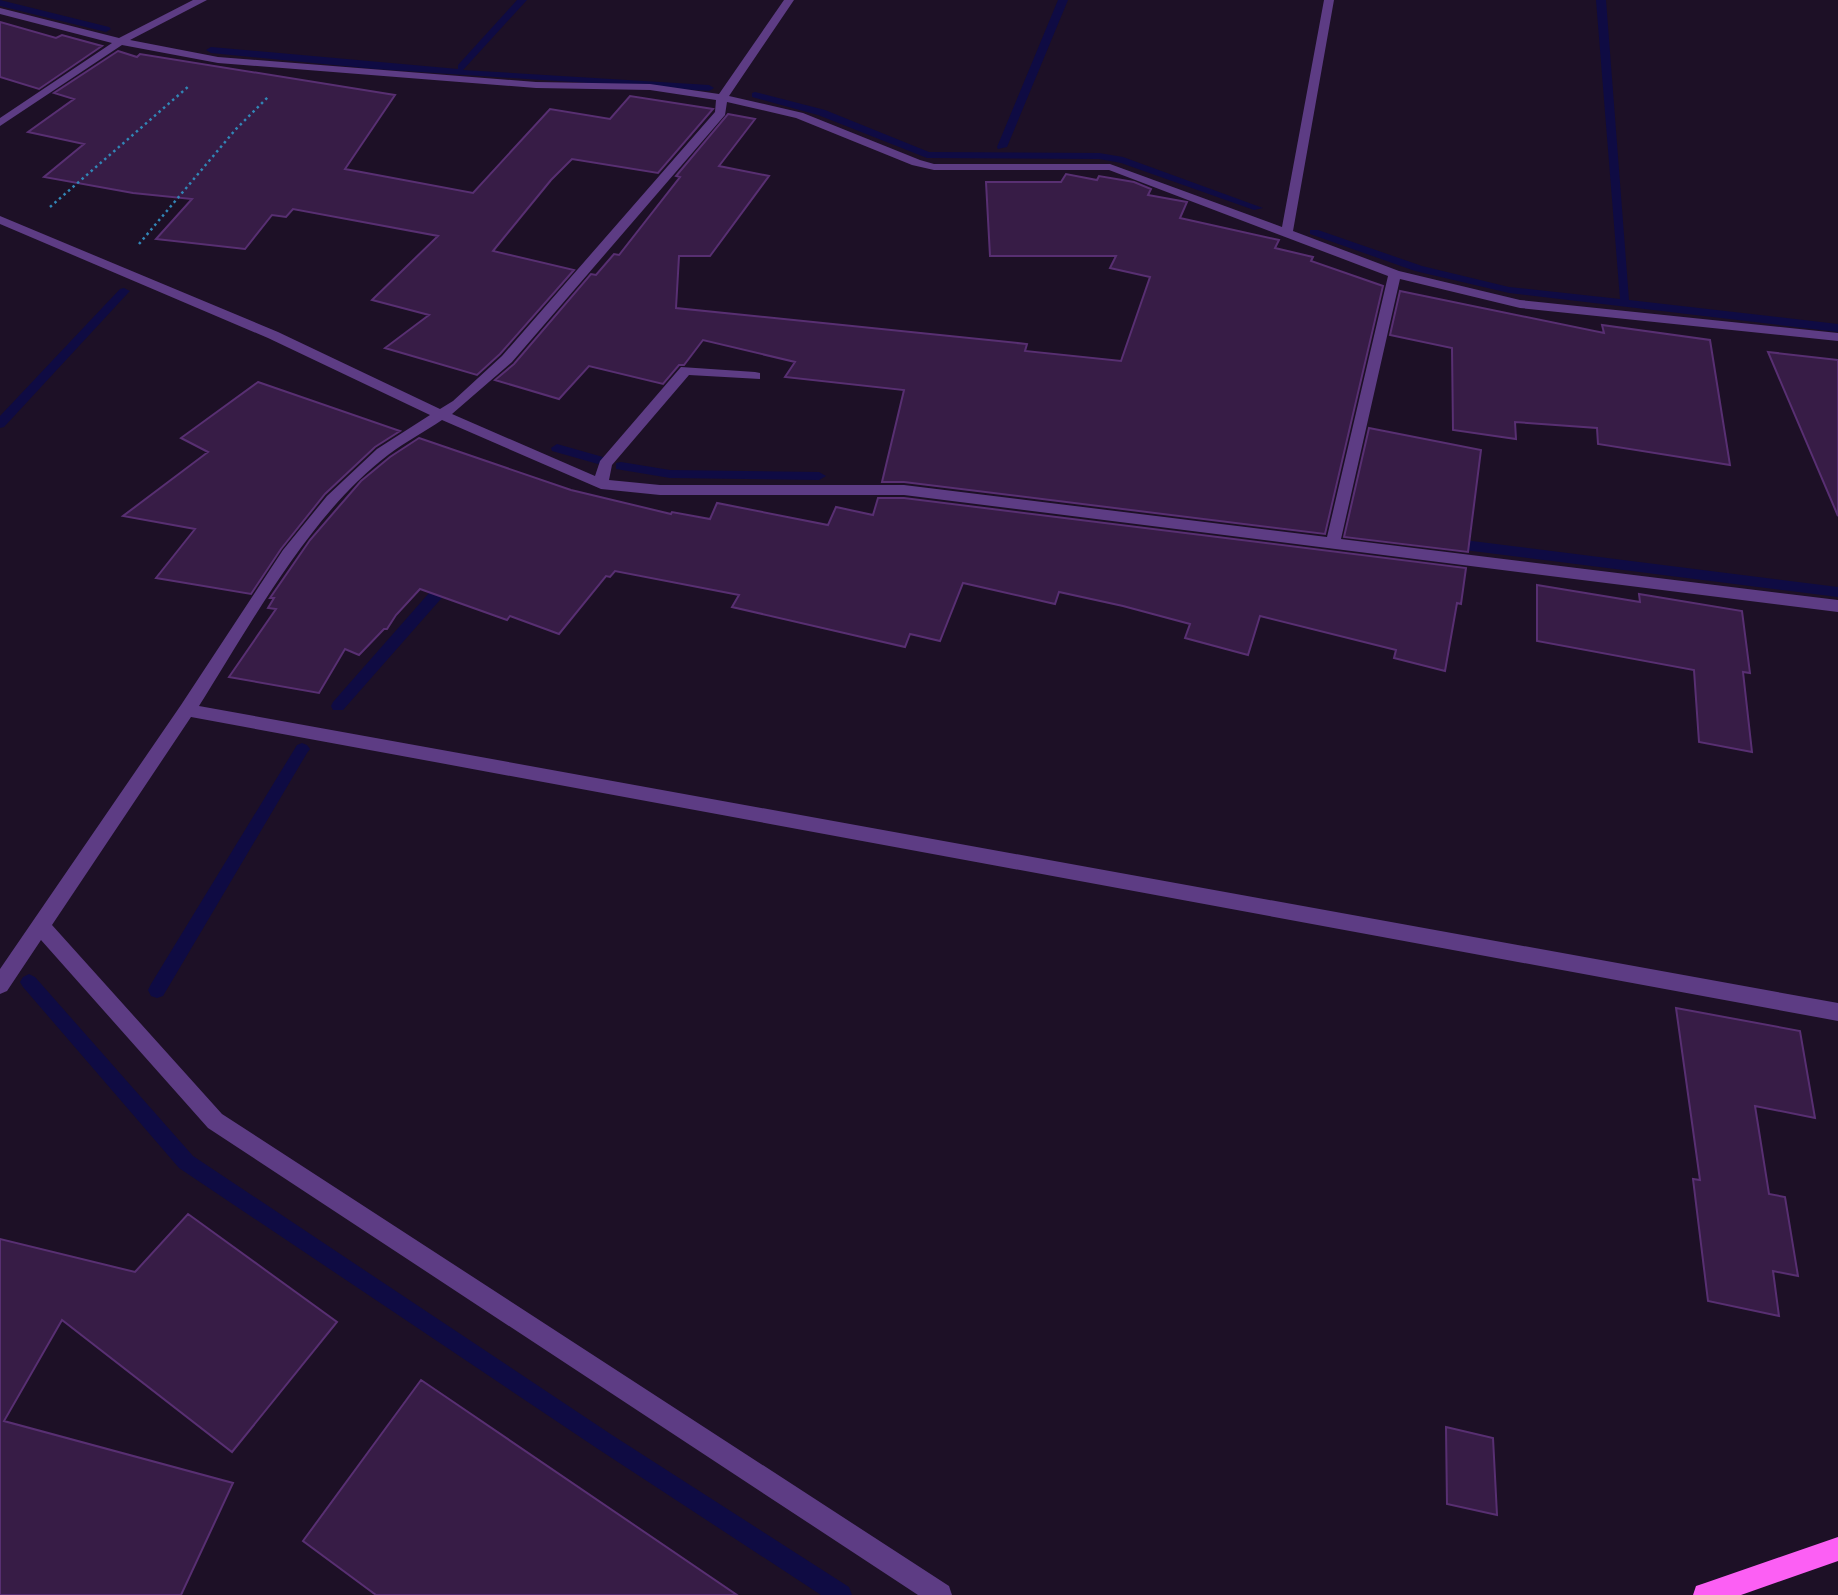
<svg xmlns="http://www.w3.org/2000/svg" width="1838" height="1595" viewBox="0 0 1838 1595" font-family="Arial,sans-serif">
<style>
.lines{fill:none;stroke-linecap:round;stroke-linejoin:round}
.stream{fill:#0f0b43;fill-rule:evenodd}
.building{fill:#371c46;stroke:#582f72;stroke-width:2}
.path{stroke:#3286b6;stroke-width:2.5;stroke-dasharray:2.5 3.5;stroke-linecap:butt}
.minor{fill:#5d3c84;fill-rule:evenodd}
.major{fill:#fc5ff4;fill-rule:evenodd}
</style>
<rect width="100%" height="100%" fill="#1d1026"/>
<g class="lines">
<path class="stream" d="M0 0 109 27 111 29 106 32 0 6Z
M517 0H527L463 70 709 85 714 88 709 91 375 69 211 53 206 50 211 47 458 69V65Z
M1058 0H1068L1007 147 998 149 997 147Z
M1596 0H1606L1629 300 1838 324V332L1509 293 1415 271 1310 234V230H1318L1422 266 1509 287 1620 299Z
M755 92 825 110 929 152 1099 153 1123 157 1263 208 1254 210 1121 163 1099 159 927 158 818 115 752 97V93Z
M124 288 130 291 128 293 4 427 0 428V416L120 289Z
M557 444 603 457 604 460 598 464 552 451 551 448Z
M621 462 670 470 819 472 826 476 819 480 670 478 616 469V463Z
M1448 538 1838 587V597L1448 548 1441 543Z
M449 575 456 580 454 584 343 710H333L331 706 333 702 444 576Z
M302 743 307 745 310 749 307 753 163 996 157 998 151 996 148 990 151 984 297 745Z
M29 974 35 977 193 1156 612 1435 849 1587 852 1595H821L598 1449 179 1168 23 987 20 982 23 977Z"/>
</g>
<path class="building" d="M0 22 56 38 62 35 102 46 39 89 0 77Z
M118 51 137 57 140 54 395 95 345 169 473 193 550 109 610 119 630 96 713 109 658 173 572 159 551 180 493 251 574 270 500 354 477 375 385 348 429 315 372 300 438 236 293 209 286 217 272 215 245 249 156 239 192 199 133 193 44 177 84 144 28 132 74 99 54 93Z
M728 114 755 119 719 166 769 176 710 256H679L676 308 1027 344 1025 351 1121 361 1150 277 1110 268 1116 256H990L986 182H1061L1066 174 1097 180 1099 176 1134 182 1151 189 1148 195 1187 202 1180 218 1279 240 1275 248 1313 257 1311 261 1383 286 1325 534 904 482H882L904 390 785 377 795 362 703 340 684 365H679L663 384 589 366 559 399 495 380 514 364 591 274 596 275 614 254 619 255 680 177 676 176Z
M1400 291 1604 333 1602 325 1710 340 1730 465 1598 444 1597 428 1515 422 1516 439 1453 430 1452 348 1390 335Z
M1768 352 1838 360V516Z
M258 382 400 431 375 447 325 494 281 549 251 594 156 578 195 529 123 516 208 452 181 438Z
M1369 428 1481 450 1468 552 1344 537Z
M419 438 571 490 671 514 672 512 710 519 717 503 828 525 836 507 873 515 878 498H904L1466 568 1461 604 1457 603 1445 671 1394 658 1396 650 1260 616 1248 655 1185 638 1190 624 1123 606 1059 592 1055 604 963 583 940 641 910 634 905 647 732 607 739 595 615 571 610 577 606 576 559 634 510 616 507 620 420 589 396 615 387 629H384L359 655 345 649 319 693 229 677 276 609 268 608 274 598H270L310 540 361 481 390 457Z
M1537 585 1640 602 1639 594 1742 611 1750 673 1743 672 1752 752 1699 742 1694 670 1537 641Z
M1676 1008 1800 1031 1815 1118 1755 1106 1769 1194 1785 1197 1798 1276 1773 1271 1779 1316 1708 1301 1693 1179 1700 1180Z
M188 1214 337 1322 232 1452 62 1320 4 1421 233 1483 181 1595H0V1239L135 1272Z
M421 1380 737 1595H376L303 1541Z
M1446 1427 1493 1438 1497 1515 1447 1504Z"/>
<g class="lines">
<path class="path" d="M50 207 189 86
M139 244 236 129 269 96"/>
<path class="minor" d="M193 0H207L130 40 218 57 536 82 650 84 719 94 784 0H794L729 96 803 113 920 160 934 164H1110L1282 227 1324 0H1334L1293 231 1399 271 1520 300 1838 333V341L1520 308 1400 279 1341 539 1838 600V612L904 495H660L601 489 442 420C424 432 405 442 388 455 310 514 251 624 199 706L1838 1003V1021L191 717 52 925 222 1114 949 1586 952 1595H918L208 1128 41 940 7 991 0 994V969L181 705 283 550 327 496 377 449 430 415 268 338 0 224V216L278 332 440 409 453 401 502 356 715 112 716 100 650 90 536 88 218 63 122 45 0 126V118L112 43 0 14V8L119 38ZM727 102 796 118 912 165 934 170H1109L1388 276 1327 537 904 485H660L609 480 612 465 689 375 760 379V373L755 372 681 367 600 461 595 476 452 414 512 362 725 115Z"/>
<path class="major" d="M1838 1537V1561L1741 1595H1693L1696 1586 1705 1583Z"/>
</g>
</svg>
